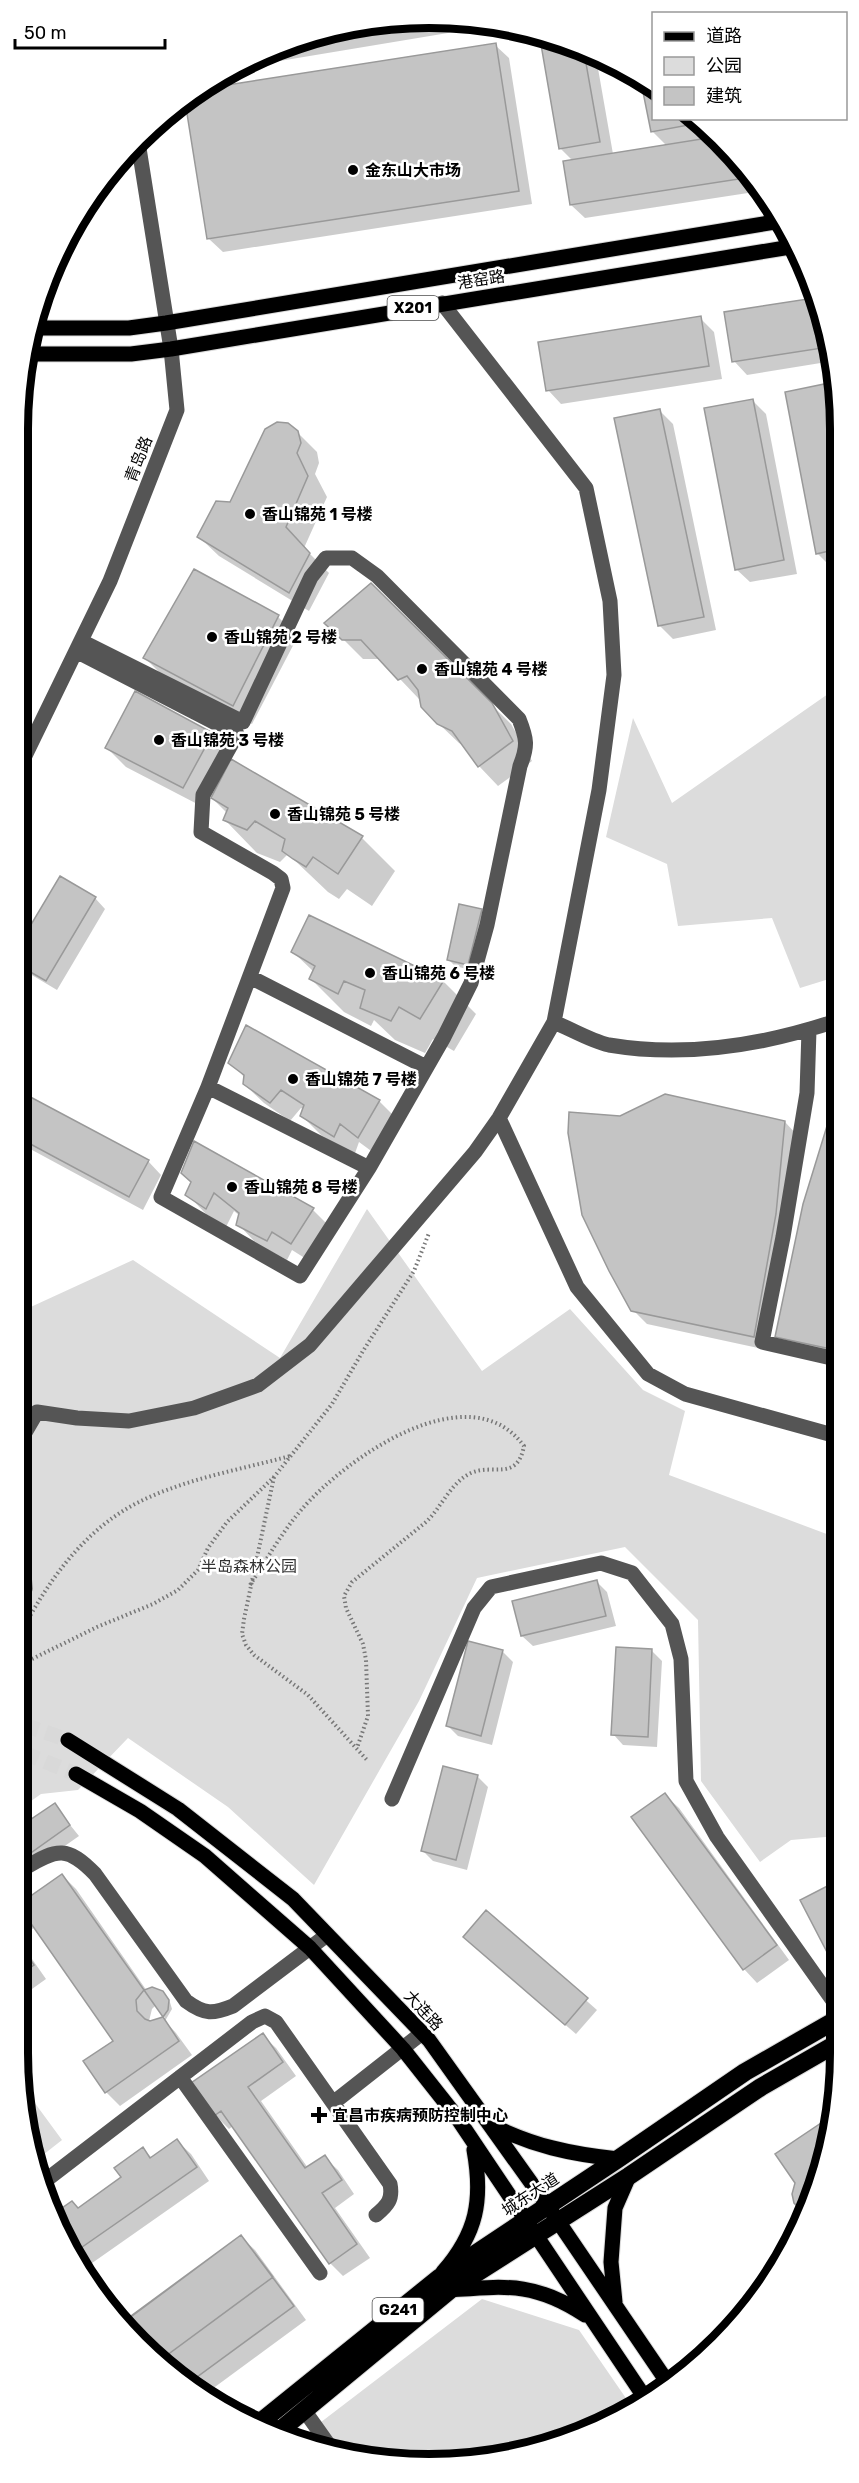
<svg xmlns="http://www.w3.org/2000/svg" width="859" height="2483" viewBox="0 0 859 2483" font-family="Rubik,'Noto Sans SC',sans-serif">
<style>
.green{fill:#dcdcdc}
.shadow{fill:#0003;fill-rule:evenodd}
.building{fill:#c4c4c4;stroke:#999;stroke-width:1.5}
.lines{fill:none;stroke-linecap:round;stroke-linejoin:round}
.major-tunnel{stroke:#d9d9d9;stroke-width:15;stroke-dasharray:15 8;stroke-linecap:butt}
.major-casing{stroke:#dbdbdb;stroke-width:17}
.highway-casing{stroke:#dbdbdb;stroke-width:20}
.path{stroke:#777;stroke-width:4;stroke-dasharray:1.5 3;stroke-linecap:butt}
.minor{stroke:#555;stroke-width:15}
.major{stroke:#000;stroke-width:15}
.highway{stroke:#000;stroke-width:18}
.poi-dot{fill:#000;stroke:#fff;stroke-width:2}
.labels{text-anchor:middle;stroke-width:5;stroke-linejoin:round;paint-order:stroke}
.shield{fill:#fff;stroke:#4c4c4c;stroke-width:1.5}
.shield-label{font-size:15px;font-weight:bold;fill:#000}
.poi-label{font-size:16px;font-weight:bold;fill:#000;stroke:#fff;text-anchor:start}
.street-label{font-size:16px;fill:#000;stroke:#fff}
.park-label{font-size:16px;fill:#333;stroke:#fff}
.rim{fill:none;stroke:#000;stroke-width:8}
</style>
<rect width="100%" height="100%" fill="#fff"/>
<path class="green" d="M838 687 839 971 829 979 800 988 772 918 678 926 667 864 606 837 633 718 672 803Z
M367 1209 482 1371 570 1309 643 1390 685 1411 669 1475 840 1539 841 1833 837 1836 791 1840 760 1862 701 1781 698 1620 625 1547 477 1578 419 1701 314 1885 228 1807 128 1738 78 1790 41 1794 24 1806 22 1311 133 1260 280 1358Z
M26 2091 62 2140 34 2162 26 2133Z
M482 2299 579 2330 632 2407 536 2451 457 2464 376 2462 316 2443 308 2432Z"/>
<path class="shadow" d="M456 19 496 25 232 69 297 40 375 22Z
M541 34 596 57 613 154 667 146 653 132 642 79 654 118H691L706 131 707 140 739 158 761 191 585 218 571 205 573 161 560 148Z
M495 45 509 58 532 204 223 252 209 239 187 100 200 90Z
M814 300 833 361 747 375 734 361Z
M700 318 714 332 722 379 561 404 548 390Z
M833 384 837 388 838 565 831 567 817 553Z
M752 400 766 414 797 574 750 582 736 569Z
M659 410 673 424 716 630 673 639 659 625Z
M297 432 317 452 319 463 315 474 327 497 304 548 329 573 309 611 219 556 199 537Z
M195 571 278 617 298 636 252 724 164 677 144 657Z
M371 585 511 724 532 761 498 786 479 766 464 746 459 743 438 723 421 698 419 699 381 659H363L327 623Z
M212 734 231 753 203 807 126 767 107 748Z
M232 761 362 838 395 871 372 906 347 889 339 899 328 892 288 854 280 862 257 853 224 819 227 813 212 798Z
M95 898 105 909 57 990 20 968V946Z
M481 911 488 917 474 971 455 966 448 959Z
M293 952 443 981 476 1014 454 1051 433 1039 425 1053 395 1040 374 1020 371 1026 344 1012 311 979 314 972Z
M230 1062 379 1101 398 1120 378 1156 359 1142 354 1156 321 1135 302 1116 304 1110 301 1108 290 1121 264 1103 244 1084 245 1078Z
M839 1092 840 1361 790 1350 777 1336Z
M21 1094 148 1161 161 1175 143 1210 21 1144Z
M621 1117 785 1122 798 1136 767 1350 647 1324 633 1310Z
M195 1143 313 1210 332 1229 311 1262 292 1250 287 1260 257 1244 238 1224 240 1216 234 1211 226 1227 206 1214 187 1194 192 1182Z
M597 1582 607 1592 616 1626 533 1646 522 1636Z
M502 1651 513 1662 492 1745 458 1736 448 1726Z
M652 1651 662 1661 657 1747 623 1745 613 1734Z
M477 1776 488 1787 467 1870 433 1861 423 1851Z
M665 1795 679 1808 789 1960 757 1983 744 1969Z
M54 1805 79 1836 25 1874 24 1826Z
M62 1875 76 1889 147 1991 165 1996 169 1999 172 2009 165 2021 176 2033 192 2055 120 2106 106 2092 115 2041 35 1927 25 1934V1901ZM156 2005 165 2018 156 2022 149 2021 152 2009Z
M841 1880V1965L829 1953Z
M486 1912 597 2010 576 2034 475 1947Z
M25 1949 46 1979 25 1994Z
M262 2035 276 2048 296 2076 261 2101 308 2168 324 2157 338 2170 354 2194 335 2208 370 2258 343 2276 330 2263 233 2126 229 2129 215 2115Z
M833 2117 827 2160 804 2211 795 2202Z
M177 2141 191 2154 209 2181 85 2268 53 2216 72 2203 79 2209 123 2178 143 2149 152 2158Z
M241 2237 255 2250 306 2320 204 2395 179 2380 121 2325Z"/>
<path class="building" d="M438 19 286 45 297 40 375 22Z
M539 33 584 52 600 142 559 149Z
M496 43 519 191 207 239 185 101 202 89Z
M640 77 654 88V118H691L694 124 651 132Z
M714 137 739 158 752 177 570 205 563 161Z
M814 298 829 347 732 362 724 312Z
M701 316 709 366 546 391 538 342Z
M834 382 837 401 838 549 816 554 785 392Z
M753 399 784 560 735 570 704 408Z
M660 409 704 617 658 626 614 418Z
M277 422 288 423 298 431 301 443 297 453 308 476 286 527 310 553 289 593 197 537 216 501 230 502 265 429Z
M194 569 279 615 233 706 143 658Z
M371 583 492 703 513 741 478 767 452 731 437 724 421 707 418 690 407 676 398 680 361 640H342L324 623Z
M135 691 213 733 183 788 105 748Z
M231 759 363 836 338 874 313 857 306 867 293 859 282 851 285 839 255 821 247 830 223 820 228 808 211 798Z
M60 876 96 897 46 981 20 966V943Z
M459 904 482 909 468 965 447 960Z
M309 915 444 980 420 1019 399 1007 391 1021 360 1008 365 990 344 981 338 994 309 979 315 966 291 952Z
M246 1025 380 1100 358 1138 340 1124 334 1137 300 1116 304 1105 281 1090 270 1103 243 1084 244 1075 228 1063Z
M839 1087 840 1351 775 1337 803 1204Z
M21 1092 149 1160 129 1197 21 1139Z
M665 1094 785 1121 776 1214 754 1337 631 1311 609 1271 582 1215 568 1133 569 1112 620 1116Z
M194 1141 314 1208 291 1244 272 1232 267 1241 236 1225 239 1213 214 1193 206 1209 185 1195 191 1182 181 1173Z
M597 1580 606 1616 521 1636 512 1601Z
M468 1641 503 1650 481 1736 446 1726Z
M616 1647 652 1649 648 1737 611 1735Z
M443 1766 478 1775 456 1860 421 1851Z
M665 1793 777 1945 743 1970 631 1817Z
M55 1803 70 1825 25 1857 24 1824Z
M62 1874 144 1990 136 2000 137 2011 145 2019 150 2021 163 2017 179 2041 105 2093 83 2061 113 2041 25 1915V1900Z
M841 1879V1948L828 1954 800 1900Z
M486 1910 588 1998 565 2025 463 1937Z
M25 1952 34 1965 25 1971Z
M152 1987 163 1991 169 2000 168 2010 163 2017 144 1990Z
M263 2033 283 2062 248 2087 305 2168 325 2155 342 2180 322 2193 357 2244 329 2264 221 2111 214 2116 191 2083Z
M833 2115 827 2160 809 2174H821L803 2212 794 2203 792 2194 795 2183 775 2154Z
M177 2139 197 2167 75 2252 52 2215 72 2201 78 2208 121 2177 114 2168 143 2147 150 2158Z
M241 2235 294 2306 186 2385 120 2324Z
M241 2235 273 2277 159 2361 120 2325Z"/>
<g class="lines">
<path class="major-tunnel" d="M24 1725 68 1740
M24 1753 76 1774"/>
<defs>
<path id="major" d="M31 328H129L166 323 781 221
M28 354H131L171 349 797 246
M68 1740 178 1809 293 1899 429 2040 547 2205 670 2386
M76 1774 140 1811 205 1856 310 1948 403 2049 456 2116 647 2401
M489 2124C533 2146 570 2154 618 2159
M443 2272C477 2233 483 2200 474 2150
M450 2290C507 2286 535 2282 585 2315
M615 2302 611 2262 615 2208 629 2176"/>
<path id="highway" d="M257 2425 439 2278 618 2159 745 2072 841 2017
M278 2432 450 2290 629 2176 761 2087 841 2041"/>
</defs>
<use href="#major" class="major-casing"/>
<use href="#highway" class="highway-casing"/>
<path class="path" d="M274 1477 244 1619 242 1634 246 1645 254 1655 308 1695 367 1760
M250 1585C267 1559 282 1532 302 1509 345 1459 469 1371 524 1446 517 1482 493 1463 471 1473 451 1482 441 1508 426 1522L352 1582 344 1596 346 1608 363 1644 366 1660 368 1716 357 1748
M24 1627C50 1578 86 1529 137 1503 184 1479 239 1470 290 1456
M24 1663 97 1627 153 1604 178 1590 198 1570 208 1548 227 1522 274 1477 332 1404 363 1351 414 1271 429 1233"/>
<path class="minor" d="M76 651 237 734 203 795 201 832 273 873 281 879 283 888 208 1087 369 1168 444 1037 471 983 487 925 520 766C528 746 527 739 519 719L377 576 352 558H326L311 577 243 722 81 641
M20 766 110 581 177 410 171 349 138 142
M250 977 426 1067
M554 1022C571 1029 591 1041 609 1045 687 1058 765 1045 839 1020
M809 1030 807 1093 783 1237 762 1342 840 1360
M208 1087 161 1197 300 1276 369 1168
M499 1118 577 1287 648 1374 685 1394 840 1437
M23 1436 37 1412 77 1418 129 1421 194 1408 258 1385 310 1345 475 1152 499 1118 554 1022 599 790 614 675 610 601 586 488 442 303
M23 1552 25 1589 23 1592
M392 1799 474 1608 491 1587 601 1563 632 1573 672 1624 681 1659 686 1781 717 1837 841 2012
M25 1868C57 1848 68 1846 95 1874L186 2001C205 2015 213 2014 233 2006L327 1935
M180 2077 320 2273
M333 2103 422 2033
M41 2184 252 2022 265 2016 276 2022 390 2184C393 2199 388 2205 376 2215
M304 2410 331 2448"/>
<use href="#major" class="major"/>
<use href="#highway" class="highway"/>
</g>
<g class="poi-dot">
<circle cx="353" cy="170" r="6"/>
<circle cx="250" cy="514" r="6"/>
<circle cx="212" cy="637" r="6"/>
<circle cx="422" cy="669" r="6"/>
<circle cx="159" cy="740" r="6"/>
<circle cx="275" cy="814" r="6"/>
<circle cx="370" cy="973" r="6"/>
<circle cx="293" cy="1079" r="6"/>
<circle cx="232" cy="1187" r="6"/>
<path d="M316 2106h6v6h6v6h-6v6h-6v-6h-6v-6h6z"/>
</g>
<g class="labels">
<g class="shield">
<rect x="387.5" y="296" width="51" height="24" rx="4.5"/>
<rect x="372.5" y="2298" width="51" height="24" rx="4.5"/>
</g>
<g class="shield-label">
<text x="413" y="313">X201</text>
<text x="398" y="2315">G241</text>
</g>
<g class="poi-label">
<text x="365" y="176">金东山大市场</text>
<text x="262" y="520">香山锦苑 1 号楼</text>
<text x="224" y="643">香山锦苑 2 号楼</text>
<text x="434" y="675">香山锦苑 4 号楼</text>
<text x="171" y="746">香山锦苑 3 号楼</text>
<text x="287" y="820">香山锦苑 5 号楼</text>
<text x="382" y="979">香山锦苑 6 号楼</text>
<text x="305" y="1085">香山锦苑 7 号楼</text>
<text x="244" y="1193">香山锦苑 8 号楼</text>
<text x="332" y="2121">宜昌市疾病预防控制中心</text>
</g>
<g class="street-label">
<text transform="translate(481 279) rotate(-9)" y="6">港窑路</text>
<text transform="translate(138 459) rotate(-69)" y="6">青岛路</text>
<text transform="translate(424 2010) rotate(47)" y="6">大连路</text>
<text transform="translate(530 2194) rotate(-33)" y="6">城东大道</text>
</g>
<g class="park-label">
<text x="249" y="1572">半岛森林公园</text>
</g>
</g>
<path d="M0 0H859V2483H0ZM429 28H429A401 401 0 0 1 830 429V2053A401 401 0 0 1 429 2454H429A401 401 0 0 1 28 2053V429A401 401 0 0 1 429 28Z" fill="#fff" fill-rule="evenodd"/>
<path class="rim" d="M429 28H429A401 401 0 0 1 830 429V2053A401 401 0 0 1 429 2454H429A401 401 0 0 1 28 2053V429A401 401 0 0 1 429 28Z"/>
<rect x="652" y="12" width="195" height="108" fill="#ffffff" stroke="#999999" stroke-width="1.5"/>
<rect x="664" y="32" width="30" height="9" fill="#000000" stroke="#999999" stroke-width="1.5"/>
<text x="706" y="42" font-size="18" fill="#000000">道路</text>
<rect x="664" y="57" width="30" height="18" fill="#dcdcdc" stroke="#999999" stroke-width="1.5"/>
<text x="706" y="72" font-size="18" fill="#000000">公园</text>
<rect x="664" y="87" width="30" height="18" fill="#c4c4c4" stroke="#999999" stroke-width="1.5"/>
<text x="706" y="102" font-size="18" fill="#000000">建筑</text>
<path d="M15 39v9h150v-9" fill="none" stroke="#000000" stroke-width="3"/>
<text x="24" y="39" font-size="18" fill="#000000" stroke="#ffffff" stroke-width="4.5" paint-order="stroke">50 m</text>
</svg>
